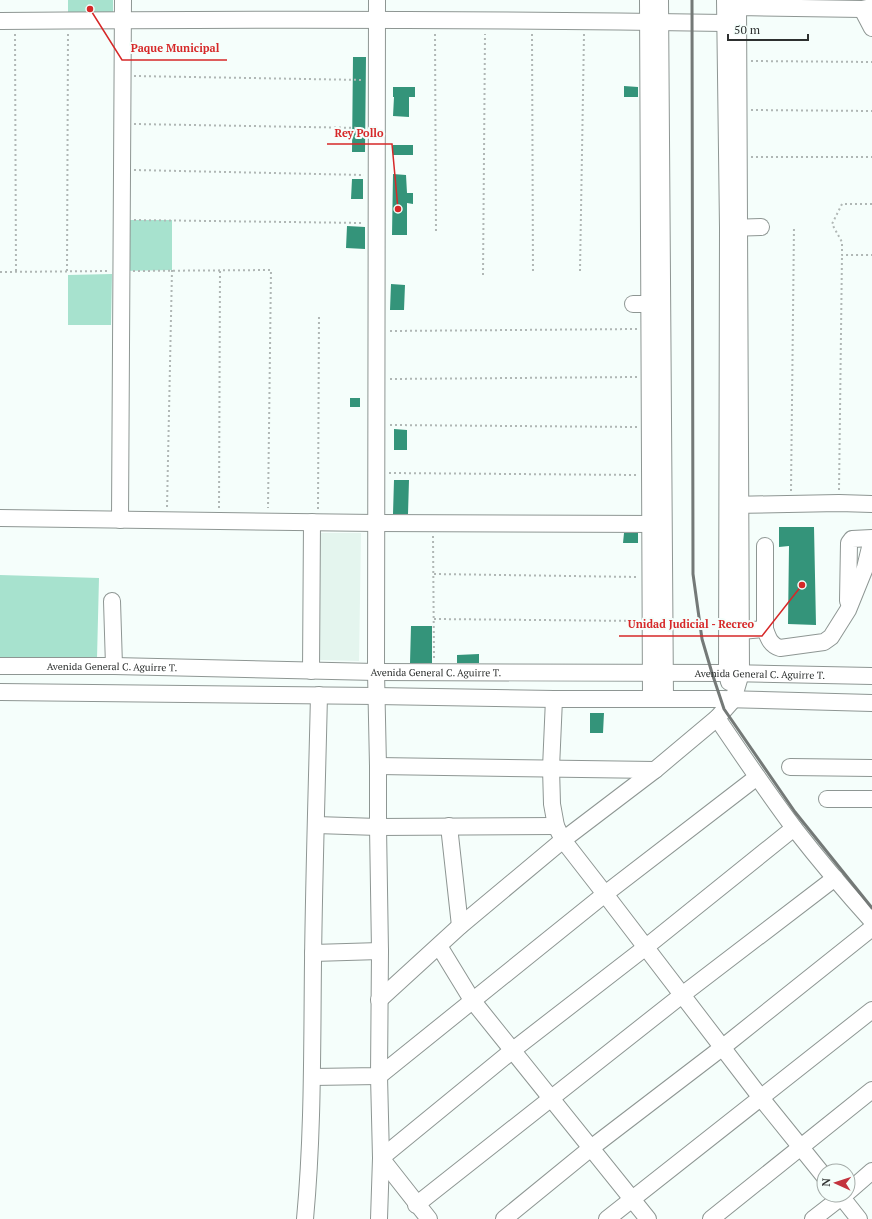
<svg xmlns="http://www.w3.org/2000/svg" width="872" height="1219" viewBox="0 0 872 1219" font-family="'PT Serif',serif">
<style>
.built{fill:#e4f5ee}
.green{fill:#a7e2ce}
.building{fill:#34947a}
.lines{fill:none;stroke-linecap:round;stroke-linejoin:round}
.minor-casing{stroke:#8e9693;stroke-width:18}
.path{stroke:#b0b7b5;stroke-width:2;stroke-dasharray:2 3;stroke-linecap:butt}
.minor{stroke:#fff;stroke-width:16}
.rail{stroke:#747977;stroke-width:3}
.labels{text-anchor:middle;stroke-width:4;stroke-linejoin:round;paint-order:stroke}
.street-label{font-size:10px;fill:#2d302f;stroke:#f5fefb}
.leader{fill:none;stroke:#d62828;stroke-width:1.5}
.callout-dot{fill:#d62828;stroke:#f5fefb;stroke-width:1.5}
.callout-label{font-size:11px;text-anchor:middle;font-weight:bold;fill:#d62828;stroke:#f5fefb;stroke-width:4;stroke-linejoin:round;paint-order:stroke}
</style>
<rect width="100%" height="100%" fill="#f5fefb"/>
<path class="built" d="M319 533H361L359 661 317 660Z"/>
<path class="green" d="M68 0H113V19L68 18Z
M122 220H172V270L122 271Z
M112 274 111 325H68V275Z
M0 575 99 578 97 658H0Z"/>
<path class="building" d="M353 57H366L365 152H352Z
M624 86 638 87V97H624Z
M393 87H415V97H409V117L393 116 394 97H393Z
M393 145H413V155H393Z
M393 174 406 175 407 193H413V204L407 203V235H392Z
M352 179H363V199H351Z
M347 226 365 227V249L346 248Z
M391 284 405 285 404 310H390Z
M350 398H360V407H350Z
M394 429 407 430V450H394Z
M394 480H409L408 514H393Z
M779 527H814L816 625 788 624 789 546 779 547Z
M624 533H638V543H623Z
M411 626H432V663H410Z
M479 654V663H457V655Z
M590 713H604L603 733H590Z"/>
<g class="lines">
<defs>
<g id="minor">
<path d="M377 0 376 672 378 766V827L380 951 379 1076 381 1158 379 1219"/>
<path d="M648 0 651 699"/>
<path d="M660 0 665 699"/>
<path d="M725 0 728 228 727 673 729 682"/>
<path d="M862 9 872 28"/>
<path d="M0 21C242 19 484 19 725 23L739 7 862 9 872 7"/>
<path d="M729 228 761 227"/>
<path d="M633 304H659"/>
<path d="M730 505 839 503 872 504"/>
<path d="M0 518 376 523 660 524"/>
<path d="M120 520 123 0"/>
<path d="M112 601 114 666"/>
<path d="M848 601 849 543 852 539 872 538"/>
<path d="M765 629V546"/>
<path d="M730 632 765 629C768 637 770 645 780 648L824 642 831 637 848 610 865 568 872 539"/>
<path id="s1" d="M0 666H114L376 672 727 673 872 676"/>
<path d="M311 671 312 522"/>
<path d="M0 692 376 696 554 699H722L872 703"/>
<path d="M554 699 551 768 552 804 556 826 563 840 605 894 761 1098 824 1176"/>
<path d="M717 718C742 755 767 792 794 828 819 860 845 891 872 921"/>
<path d="M378 766 655 770"/>
<path d="M790 767 872 768"/>
<path d="M827 799H872"/>
<path d="M316 825 378 827 556 826"/>
<path d="M449 826 460 926"/>
<path d="M439 946 472 1000 648 1219"/>
<path d="M313 953 380 951"/>
<path d="M379 1000 460 926 563 840 655 770 717 718 733 700 741 673 738 0"/>
<path d="M312 1077 379 1076 605 894 757 777"/>
<path d="M848 1192 872 1171"/>
<path d="M840 1195 859 1219"/>
<path d="M416 1205 682 995 835 878"/>
<path d="M305 1219C313 1134 312 1047 313 962 314 873 317 784 319 695"/>
<path d="M429 1219 381 1158 513 1050 646 947 794 828"/>
<path d="M504 1219 591 1148 723 1047 872 928"/>
<path d="M607 1219 872 1010"/>
<path d="M711 1219 872 1090"/>
<path d="M813 1219 844 1195"/>
</g>
</defs>
<use href="#minor" class="minor-casing"/>
<path class="path" d="M15 34 16 272
M435 34 436 234
M532 34 533 274
M751 61 872 62
M134 76 364 80
M751 110 872 111
M134 124 364 128
M751 157H872
M134 170 364 175
M872 204H842L832 224 842 242V255H872
M134 220 363 223
M67 271 68 34
M133 271 271 270 268 508
M580 271 584 34
M0 272 109 271
M483 275 485 34
M390 331 637 329
M390 379 637 377
M390 425 637 427
M389 473 637 475
M839 490 842 255
M791 491 794 226
M167 507 172 270
M219 508 220 270
M318 509 319 314
M433 536 434 660
M434 574 638 577
M434 619 639 621"/>
<use href="#minor" class="minor"/>
<path class="rail" d="M692 0 693 574 702 639 712 673 724 709 795 812 872 908"/>
</g>
<g class="labels">
<g class="street-label">
<text dy="4" stroke="none"><textPath href="#s1" startOffset="112">Avenida General C. Aguirre T.</textPath></text>
<text dy="4" stroke="none"><textPath href="#s1" startOffset="436">Avenida General C. Aguirre T.</textPath></text>
<text dy="4" stroke="none"><textPath href="#s1" startOffset="760">Avenida General C. Aguirre T.</textPath></text>
</g>
</g>
<path class="leader" d="M90 9L122 60H227M398 209L392 144H327M802 585L762 636H619"/>
<g class="callout-dot">
<circle cx="90" cy="9" r="4"/>
<circle cx="398" cy="209" r="4"/>
<circle cx="802" cy="585" r="4"/>
</g>
<g class="callout-label">
<text x="175" y="52">Paque Municipal</text>
<text x="359" y="137">Rey Pollo</text>
<text x="691" y="628">Unidad Judicial - Recreo</text>
</g>
<g transform="translate(836 1183) rotate(273)"><circle r="19" fill="#f5fefb" stroke="#a5aca9"/>
<path d="M0-3L7 15L0 10L-7 15Z" fill="#c3333e"/>
<text y="-6" font-size="11" font-weight="bold" text-anchor="middle" fill="#2d302f">N</text>
</g>
<path d="M728 34v6h80v-6" fill="none" stroke="#2d302f" stroke-width="2"/>
<text x="734" y="34" font-size="12" fill="#2d302f" stroke="#f5fefb" stroke-width="3" paint-order="stroke">50 m</text>
</svg>
